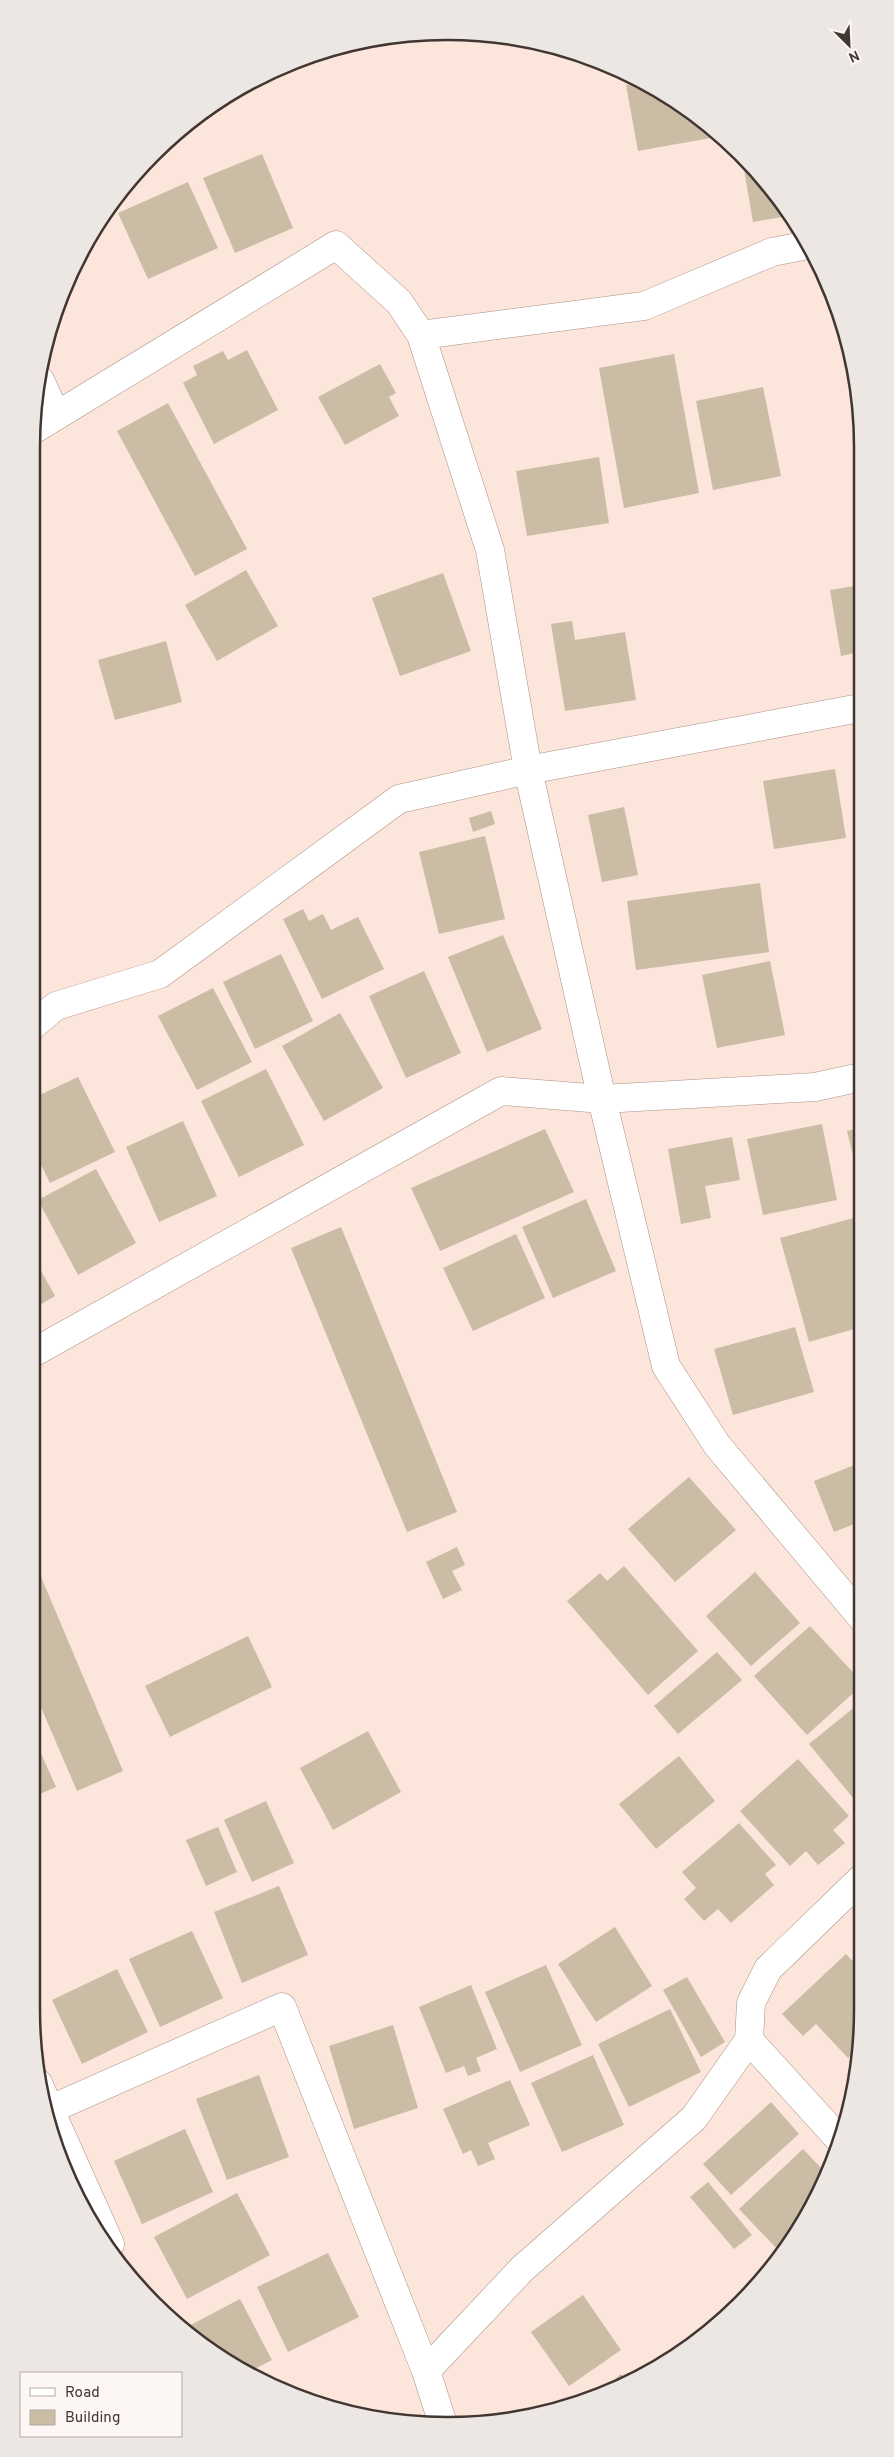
<svg xmlns="http://www.w3.org/2000/svg" width="894" height="2457" viewBox="0 0 894 2457" font-family="Overpass,sans-serif">
<style>
.building{fill:#cbbca5}
.lines{fill:none;stroke-linecap:round;stroke-linejoin:round}
.minor-casing{stroke:#ab9285;stroke-width:29}
.minor{stroke:#fff;stroke-width:28}
.rim{fill:none;stroke:#413631;stroke-width:2.5}
</style>
<rect width="100%" height="100%" fill="#fce5db"/>
<path class="building" d="M642 82 655 87 716 137 638 151 626 85Z
M262 154 293 228 235 253 203 178Z
M742 158 759 173 788 216 753 222Z
M188 182 218 248 148 279 118 213Z
M247 350 278 410 214 444 183 383 197 375 193 366 223 351 228 360Z
M674 354 699 493 624 508 599 368Z
M380 364 396 393 389 397 399 416 345 445 318 397Z
M763 387 781 476 713 490 696 401Z
M168 403 247 549 195 576 117 431Z
M599 457 609 523 527 536 516 471Z
M246 570 278 626 217 661 185 605Z
M443 573 471 651 400 676 372 598Z
M860 585V652L841 656 830 590Z
M572 621 575 640 625 632 636 700 565 711 551 624Z
M166 641 182 702 115 720 98 660Z
M835 769 846 838 774 849 763 781Z
M624 807 638 875 602 882 588 815Z
M491 811 495 824 473 832 469 818Z
M485 836 505 919 439 934 419 852Z
M31 845 40 875 31 877Z
M760 883 769 952 636 970 627 901Z
M303 909 309 921 323 914 331 930 358 917 384 969 322 999 283 919Z
M503 935 542 1029 487 1052 448 957Z
M281 954 313 1021 255 1049 223 982Z
M770 961 785 1035 717 1048 702 975Z
M424 971 461 1053 406 1078 369 996Z
M213 988 252 1062 197 1090 158 1016Z
M340 1013 383 1088 324 1121 282 1046Z
M266 1069 304 1145 239 1177 201 1101Z
M78 1077 115 1152 50 1183 31 1144V1099Z
M183 1121 217 1196 159 1222 126 1147Z
M822 1124 837 1200 763 1215 747 1139Z
M861 1127V1182L860 1183 847 1131Z
M545 1129 574 1192 440 1251 411 1188Z
M732 1137 740 1180 705 1186 711 1218 681 1224 668 1149Z
M96 1169 136 1243 78 1275 38 1200Z
M586 1199 616 1271 553 1298 522 1227Z
M861 1216V1327L809 1342 780 1238Z
M341 1227 457 1512 407 1532 291 1248Z
M516 1234 545 1298 473 1331 443 1268Z
M31 1253 55 1296 31 1310Z
M795 1327 814 1392 733 1415 714 1349Z
M862 1462V1521L834 1532 814 1481Z
M689 1477 736 1530 675 1582 628 1529Z
M457 1547 465 1565 452 1571 462 1590 443 1599 426 1562Z
M31 1553 123 1771 77 1791 31 1684Z
M624 1566 698 1651 648 1695 567 1601 600 1573 607 1581Z
M755 1572 800 1623 751 1666 706 1616Z
M810 1626 862 1682V1685L807 1735 754 1676Z
M248 1636 272 1687 170 1737 145 1686Z
M717 1652 742 1680 678 1734 654 1706Z
M862 1701V1809L809 1744Z
M31 1731 56 1787 31 1798Z
M368 1731 401 1792 333 1830 300 1768Z
M679 1756 715 1801 656 1849 619 1804Z
M798 1759 849 1816 833 1830 845 1843 818 1865 806 1851 790 1866 740 1811Z
M266 1801 294 1863 252 1882 224 1820Z
M739 1823 776 1865 765 1874 774 1885 731 1923 718 1909 704 1921 684 1899 696 1888 682 1872Z
M218 1827 237 1872 206 1886 186 1840Z
M279 1886 308 1955 242 1983 214 1912Z
M615 1927 652 1986 596 2022 558 1964Z
M192 1931 223 1998 160 2027 129 1959Z
M846 1954 863 1972V2010L858 2049 848 2058 816 2024 803 2036 782 2014Z
M546 1965 582 2045 520 2072 485 1992Z
M117 1969 148 2032 82 2064 52 2000Z
M687 1977 725 2042 701 2057 663 1990Z
M471 1985 497 2049 476 2058 481 2071 468 2076 464 2066 446 2073 419 2007Z
M670 2009 701 2072 629 2107 598 2044Z
M393 2025 418 2108 354 2129 329 2046Z
M593 2055 624 2125 562 2152 531 2083Z
M259 2075 289 2157 227 2180 196 2099Z
M510 2080 530 2125 488 2143 495 2159 478 2166 471 2150 463 2154 443 2109Z
M771 2102 799 2134 731 2195 703 2164Z
M185 2129 213 2192 142 2224 114 2161Z
M803 2149 824 2171 793 2241 782 2254 739 2209Z
M708 2182 752 2235 734 2249 690 2197Z
M237 2193 270 2255 187 2299 154 2237Z
M328 2253 359 2317 288 2352 257 2287Z
M583 2295 621 2350 569 2386 531 2332Z
M240 2299 272 2360 247 2373 194 2340 183 2329Z
M621 2374 626 2379 605 2389V2388Z"/>
<g class="lines">
<defs>
<path id="minor" d="M421 335 644 306 772 252 808 245
M40 380 56 415
M33 430 336 245 399 302 421 335 490 550 528 770 602 1099 666 1366 717 1445 862 1618
M31 1027 56 1006 160 974 399 799 528 770 860 708
M31 1354 501 1091 602 1099 815 1087 861 1077
M38 2083 110 2244
M51 2109 282 2007 426 2371 443 2424
M839 2139 749 2040 751 2003 768 1969 862 1878
M426 2371 522 2269 694 2118 749 2040"/>
</defs>
<use href="#minor" class="minor-casing"/>
<use href="#minor" class="minor"/>
</g>
<path d="M0 0H894V2457H0ZM447 40H447A407 407 0 0 1 854 447V2010A407 407 0 0 1 447 2417H447A407 407 0 0 1 40 2010V447A407 407 0 0 1 447 40Z" fill="#ede7e4" fill-rule="evenodd"/>
<path class="rim" d="M447 40H447A407 407 0 0 1 854 447V2010A407 407 0 0 1 447 2417H447A407 407 0 0 1 40 2010V447A407 407 0 0 1 447 40Z"/>
<rect x="20" y="2372" width="162" height="65" fill="#fcf6f4" stroke="#b1a9a6"/>
<rect x="30" y="2388" width="25" height="8" fill="#ffffff" stroke="#b1a9a6"/>
<text x="65" y="2397" font-size="15" fill="#413631">Road</text>
<rect x="30" y="2410" width="25" height="15" fill="#cbbca5" stroke="#b1a9a6"/>
<text x="65" y="2422" font-size="15" fill="#413631">Building</text>
<g transform="translate(849 45) rotate(156)" stroke="#fcf6f4" stroke-width="4" paint-order="stroke">
<path d="M0-4L9 19L0 12L-9 19Z" fill="#413631"/>
<text y="-8" font-size="14" font-weight="bold" text-anchor="middle" fill="#413631">N</text>
</g>
</svg>
